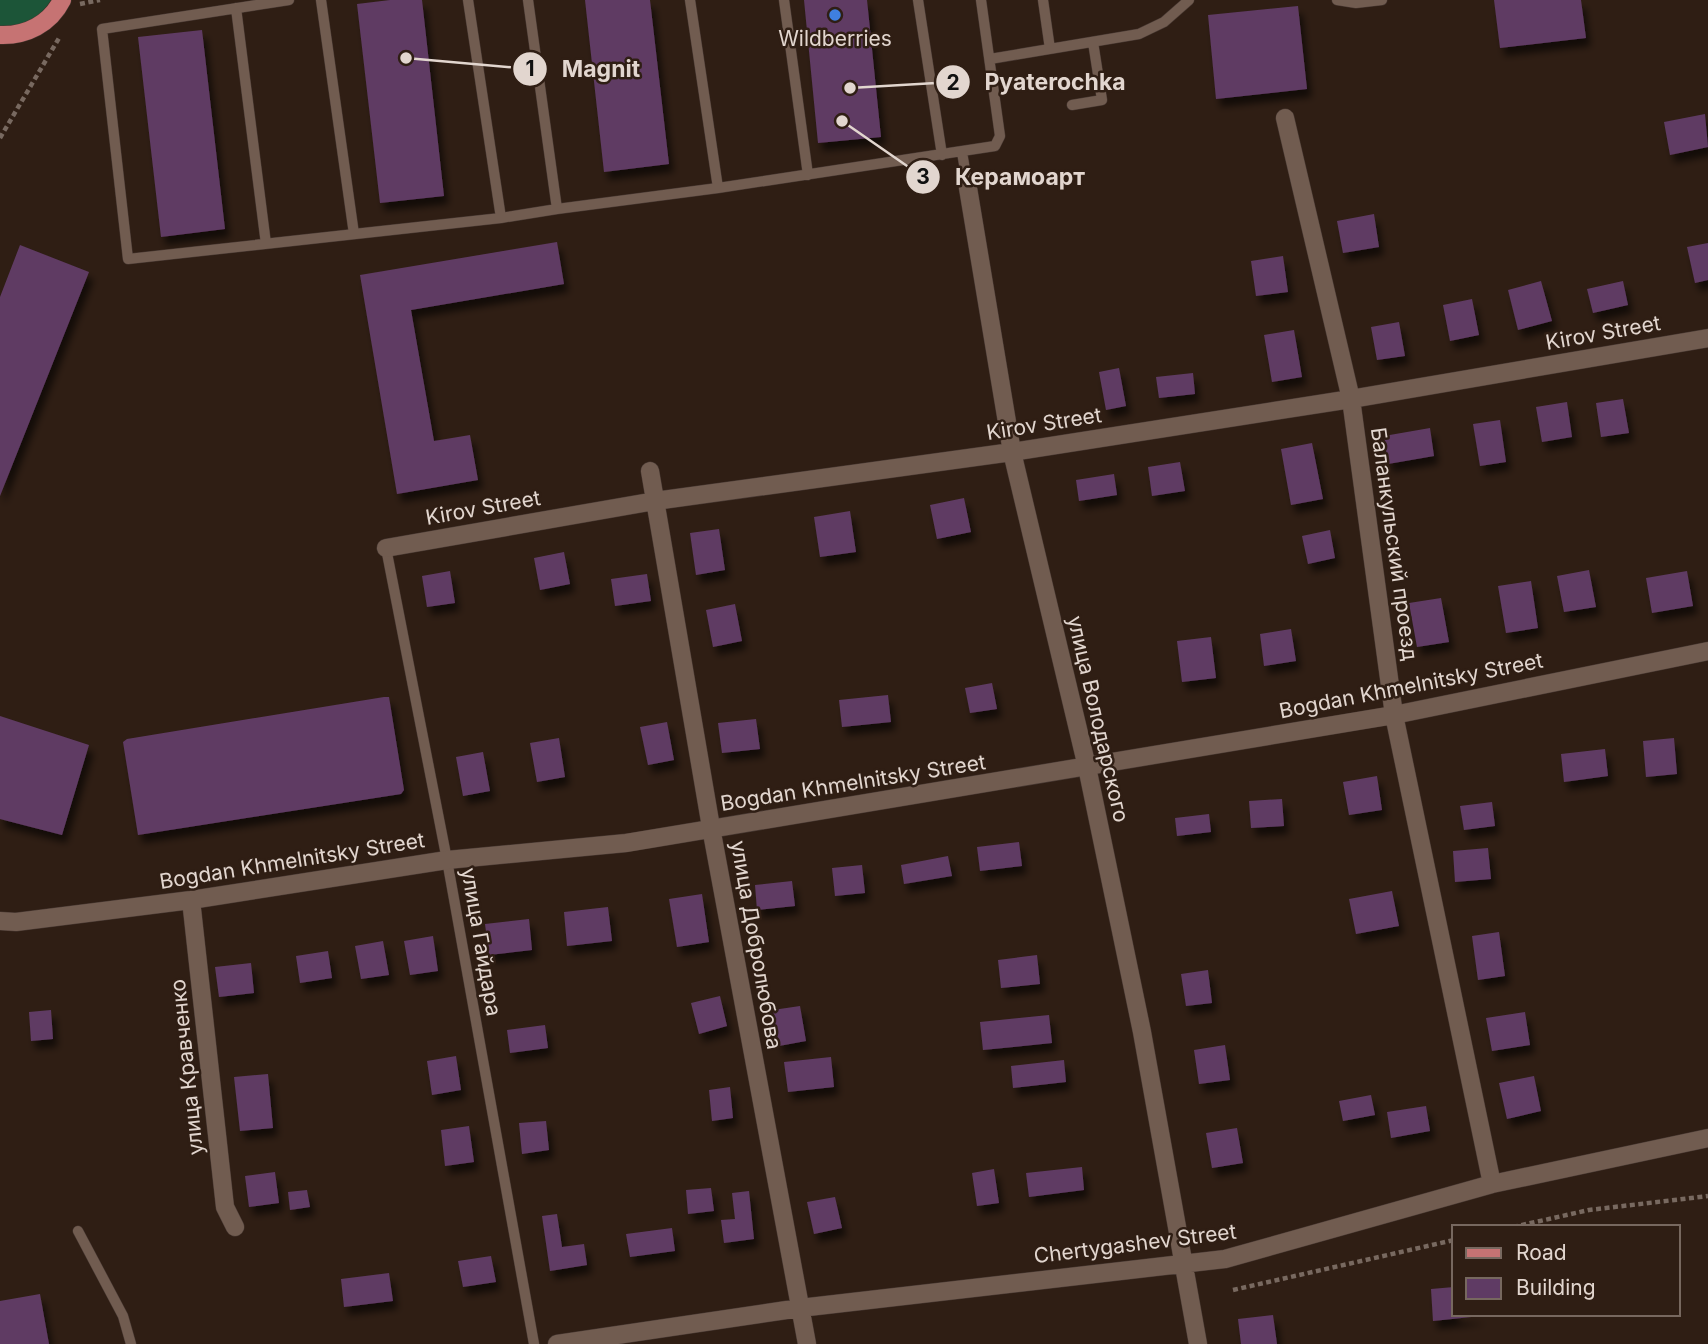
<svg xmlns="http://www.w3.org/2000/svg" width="1708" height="1344" viewBox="0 0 1708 1344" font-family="Inter,sans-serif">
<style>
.green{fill:#1c5538}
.building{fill:#5f3b64;filter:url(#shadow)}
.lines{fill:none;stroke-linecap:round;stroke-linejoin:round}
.lane-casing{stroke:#483933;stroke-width:11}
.street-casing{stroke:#483933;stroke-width:19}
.primary-casing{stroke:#483933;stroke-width:19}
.path{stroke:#786960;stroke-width:4.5;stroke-dasharray:5 3.5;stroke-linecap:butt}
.lane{stroke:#715c50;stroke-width:10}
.street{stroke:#715c50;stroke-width:18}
.primary{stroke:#c67373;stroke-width:18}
.shop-dot{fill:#3f7fe0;stroke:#2f1e14;stroke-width:2.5}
.labels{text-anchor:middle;stroke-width:5;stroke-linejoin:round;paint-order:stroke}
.poi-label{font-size:21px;fill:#e2d6cf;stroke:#2f1e14}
.street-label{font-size:21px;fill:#e2d6cf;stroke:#2f1e14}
.leader{fill:none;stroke:#e2d6cf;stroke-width:2.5}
.callout-dot{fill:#e2d6cf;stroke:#2f1e14;stroke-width:2.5}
.mark-label{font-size:21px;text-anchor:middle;font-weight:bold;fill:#111}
.callout-label{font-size:23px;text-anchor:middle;font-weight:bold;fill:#e2d6cf;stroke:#2f1e14;stroke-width:5;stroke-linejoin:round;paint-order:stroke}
</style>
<defs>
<filter id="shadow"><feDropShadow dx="4.5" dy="8" stdDeviation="3.5" flood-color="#0009"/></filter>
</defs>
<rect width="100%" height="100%" fill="#2f1e14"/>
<path class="green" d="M0 0H51C40 18 22 28 0 26Z"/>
<path class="building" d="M390 0H422L444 196 380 203 357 4Z
M585 0H650L669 164 604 172Z
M804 0H867L881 137 818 143Z
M1494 0H1581L1586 38 1500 48Z
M1298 6 1307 89 1216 99 1208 15Z
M202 30 225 229 161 237 138 37Z
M1705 114 1708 147 1670 155 1664 122Z
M1374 214 1379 247 1343 253 1337 221Z
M557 242 564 284 411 310 434 441 470 435 478 480 397 494 360 275Z
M1708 243V280L1695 283 1687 247Z
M20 245 89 272 0 496V297Z
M1283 256 1288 292 1256 296 1251 261Z
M1541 281 1552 321 1518 330 1508 290Z
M1623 281 1628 305 1593 313 1587 289Z
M1472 299 1479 335 1450 341 1443 305Z
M1399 322 1405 356 1377 360 1371 327Z
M1294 330 1302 377 1272 382 1264 335Z
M1119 368 1126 406 1106 410 1099 372Z
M1193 373 1195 394 1159 398 1156 377Z
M1623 399 1629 433 1601 437 1596 403Z
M1567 402 1572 437 1542 442 1536 407Z
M1500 420 1506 462 1480 466 1473 424Z
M1430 428 1434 456 1388 464 1384 436Z
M1312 443 1323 499 1291 505 1281 449Z
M1180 462 1185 491 1152 496 1148 467Z
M1114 474 1117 495 1079 501 1076 480Z
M964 498 971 532 937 539 930 505Z
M850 511 856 552 820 557 814 517Z
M719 529 725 570 696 575 690 533Z
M1330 530 1335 558 1308 564 1302 536Z
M564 552 570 584 540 590 534 558Z
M1589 570 1596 607 1564 612 1557 576Z
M450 571 455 603 427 607 422 576Z
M1687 571 1693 606 1652 613 1646 578Z
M647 574 651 601 615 606 611 579Z
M1531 581 1538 628 1506 633 1498 586Z
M1441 598 1449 642 1417 647 1409 603Z
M735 604 742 641 713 647 706 610Z
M1291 629 1296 661 1264 666 1260 634Z
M1211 637 1216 678 1182 682 1177 641Z
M992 683 997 709 970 713 965 688Z
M888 695 891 722 842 727 839 700Z
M384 697H389L404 790 401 794 138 835 123 742 127 739Z
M0 716 89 745 62 835 0 819Z
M756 719 760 749 722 753 718 723Z
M667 722 674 760 648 765 640 727Z
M559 738 565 777 537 782 530 743Z
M1674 738 1677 774 1646 777 1643 741Z
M1605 749 1608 776 1564 782 1561 754Z
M483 752 490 791 463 796 456 757Z
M1377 776 1382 810 1349 815 1343 782Z
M1282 799 1284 826 1251 828 1249 801Z
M1492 802 1495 826 1464 830 1460 806Z
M1209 814 1211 832 1177 836 1175 818Z
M1019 842 1022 866 980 871 977 847Z
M1488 848 1491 879 1455 882 1453 851Z
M948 856 952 876 904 884 901 865Z
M862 865 865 893 835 896 832 868Z
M792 881 795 906 757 910 755 885Z
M1392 891 1399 926 1356 934 1349 899Z
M702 894 709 942 677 947 669 899Z
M608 907 612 941 567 946 564 912Z
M529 919 532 950 489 955 485 924Z
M1499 932 1505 976 1478 980 1472 936Z
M433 936 438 971 410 975 404 941Z
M383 941 389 975 361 979 355 946Z
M328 951 332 978 300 983 296 956Z
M1037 955 1040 984 1001 988 998 960Z
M251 963 254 993 219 997 215 967Z
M1208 970 1212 1003 1186 1006 1181 974Z
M720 996 727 1026 699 1034 691 1003Z
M800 1006 806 1041 779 1046 773 1010Z
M51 1010 53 1039 31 1041 29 1012Z
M1525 1012 1530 1045 1492 1051 1486 1018Z
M1049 1015 1052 1043 983 1050 980 1022Z
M545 1025 548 1048 510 1053 507 1030Z
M1225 1045 1230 1080 1199 1084 1194 1050Z
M456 1056 461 1090 432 1095 427 1061Z
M831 1057 834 1087 788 1092 784 1062Z
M1064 1060 1066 1082 1013 1088 1011 1066Z
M268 1074 273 1128 240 1131 234 1077Z
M1534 1076 1541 1111 1507 1119 1499 1083Z
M730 1087 733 1118 712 1121 709 1090Z
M1371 1095 1375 1115 1343 1121 1339 1101Z
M1426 1106 1430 1131 1391 1138 1387 1112Z
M546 1121 549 1150 522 1154 519 1123Z
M469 1126 474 1162 445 1166 441 1130Z
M1237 1128 1243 1163 1212 1168 1206 1133Z
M1082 1167 1084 1190 1029 1197 1026 1173Z
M994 1169 999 1203 977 1206 972 1173Z
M275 1172 279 1203 249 1207 245 1176Z
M711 1188 714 1211 688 1214 686 1190Z
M307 1190 310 1207 290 1210 288 1192Z
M749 1191 754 1239 724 1243 721 1220 735 1219 732 1193Z
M835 1197 842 1228 814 1234 807 1202Z
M557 1214 562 1247 584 1244 587 1265 550 1271 542 1216Z
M672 1228 675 1251 630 1257 626 1234Z
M491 1256 496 1282 463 1287 458 1261Z
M389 1273 393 1301 344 1307 341 1279Z
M1454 1287V1314L1481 1316 1433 1321 1431 1289Z
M40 1294 49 1344H0V1301Z
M1273 1315 1277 1344H1241L1238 1319Z"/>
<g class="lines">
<defs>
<path id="lane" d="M289 0 102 29 128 259 501 218 354 234
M321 0 354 234
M468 0 501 218 557 209 528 0
M690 0 718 188 995 146 1000 136 981 0
M784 0 808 175
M918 0 942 155
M1043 0 1050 49
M1337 0 1356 3 1382 0
M236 8 266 244
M990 59 1139 34 1164 22 1189 0
M1072 105 1102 100 1093 42
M962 152 968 188
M557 209 718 188
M386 548 447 860 534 1344
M78 1231 123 1316 131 1344"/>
<path id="street" d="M1285 118 1351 399 1394 715 1492 1184
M968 188 1012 452 1087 767 1142 1032 1198 1344
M650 471 712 833 807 1344
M386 548 655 501 1012 452 1351 399 1708 338
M191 900 225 1207 235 1227
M0 921 16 922 191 900 447 860 626 843 1394 715 1708 651
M557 1344 800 1308 1225 1259 1492 1184 1708 1138"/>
<path id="primary" d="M0 35C26 36 50 24 62 0"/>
</defs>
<use href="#lane" class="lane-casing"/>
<use href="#street" class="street-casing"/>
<use href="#primary" class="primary-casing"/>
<path class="path" d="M80 4 100 0
M0 138 59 38
M1513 1227 1589 1210 1708 1196
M1233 1290 1454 1240"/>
<use href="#lane" class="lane"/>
<use href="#street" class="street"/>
<use href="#primary" class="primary"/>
</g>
<circle class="shop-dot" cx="835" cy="15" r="7"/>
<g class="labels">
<g class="poi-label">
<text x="835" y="46">Wildberries</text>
</g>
<g class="street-label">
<text transform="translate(1603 333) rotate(-10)" y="7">Kirov Street</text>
<text transform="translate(1044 424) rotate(-9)" y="7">Kirov Street</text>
<text transform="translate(483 508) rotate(-10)" y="7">Kirov Street</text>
<text transform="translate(1394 544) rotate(82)" y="7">Баланкульский проезд</text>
<text transform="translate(1411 686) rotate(-11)" y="7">Bogdan Khmelnitsky Street</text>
<text transform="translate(1098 719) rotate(77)" y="7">улица Володарского</text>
<text transform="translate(853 783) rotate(-9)" y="7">Bogdan Khmelnitsky Street</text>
<text transform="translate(292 861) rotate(-9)" y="7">Bogdan Khmelnitsky Street</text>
<text transform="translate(481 942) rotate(80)" y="7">улица Гайдара</text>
<text transform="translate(756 945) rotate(80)" y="7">улица Добролюбова</text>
<text transform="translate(187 1067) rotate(-96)" y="7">улица Кравченко</text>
<text transform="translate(1135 1244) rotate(-7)" y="7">Chertygashev Street</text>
</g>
</g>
<path class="leader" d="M406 58L530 69M850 88L953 82M842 121L923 177"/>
<g class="callout-dot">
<circle cx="406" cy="58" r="7"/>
<circle cx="850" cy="88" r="7"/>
<circle cx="842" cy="121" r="7"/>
<circle cx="530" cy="69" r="18"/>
<circle cx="953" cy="82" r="18"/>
<circle cx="923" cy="177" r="18"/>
</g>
<g class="mark-label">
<text x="530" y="76">1</text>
<text x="953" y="90">2</text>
<text x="923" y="184">3</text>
</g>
<g class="callout-label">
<text x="601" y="77">Magnit</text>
<text x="1055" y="90">Pyaterochka</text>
<text x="1020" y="185">Керамоарт</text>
</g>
<rect x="1452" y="1225" width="228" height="91" fill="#2f1e14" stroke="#77685f" stroke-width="2"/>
<rect x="1466" y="1248" width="35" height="10" fill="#c67373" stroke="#77685f" stroke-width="2"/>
<text x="1516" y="1260" font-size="21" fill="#e2d6cf">Road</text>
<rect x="1466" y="1278" width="35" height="21" fill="#5f3b64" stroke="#77685f" stroke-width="2"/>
<text x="1516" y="1295" font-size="21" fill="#e2d6cf">Building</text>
</svg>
